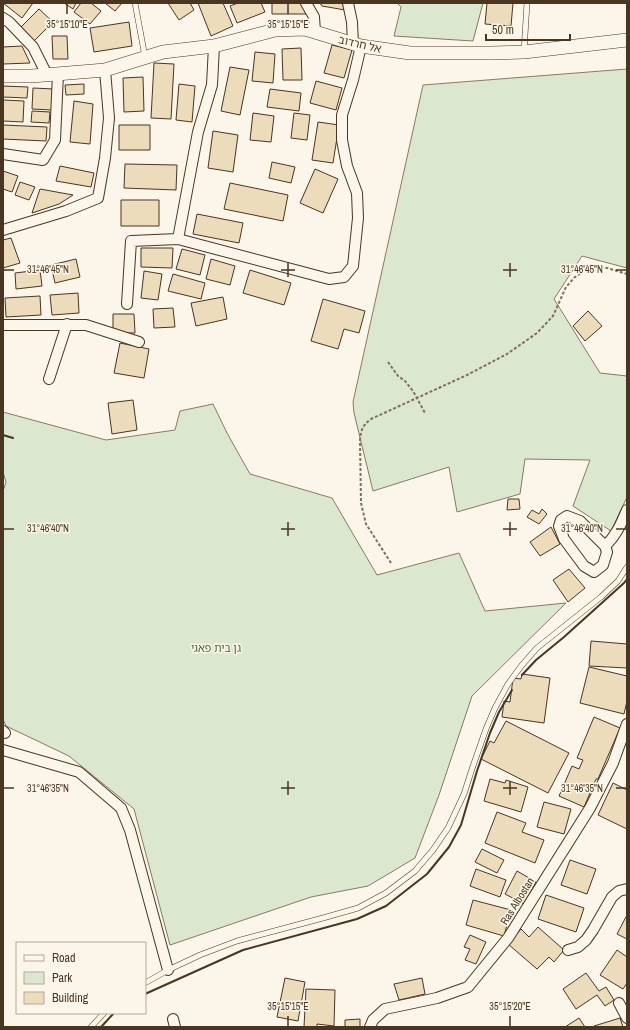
<svg xmlns="http://www.w3.org/2000/svg" width="630" height="1030" viewBox="0 0 630 1030" font-family="'Archivo Narrow','Noto Sans Hebrew',sans-serif">
<style>
.green{fill:#dce7d0;stroke:#887966}
.building{fill:#ecdcbc;stroke:#4a3520}
.lines{fill:none;stroke-linecap:round;stroke-linejoin:round}
.service-casing{stroke:#4a3520;stroke-width:6}
.minor-casing{stroke:#4a3520;stroke-width:12}
.tertiary-casing{stroke:#4a3520;stroke-width:14}
.path{stroke:#7f6f5c;stroke-width:2;stroke-dasharray:3 2;stroke-linecap:butt}
.service{stroke:#fbf6e9;stroke-width:5}
.minor{stroke:#fbf6e9;stroke-width:10}
.tertiary{stroke:#fbf6e9;stroke-width:13}
.wall{stroke:#4a3520;stroke-width:2}
.ticks{fill:none;stroke:#4a3520;stroke-width:1.5}
.labels{text-anchor:middle;stroke-width:3;stroke-linejoin:round;paint-order:stroke}
.street-label{font-size:11px;fill:#4a3520;stroke:#fbf6e9}
.park-label{font-size:11px;fill:#436837;stroke:#fbf6e9}
.ticks-label{font-size:10px;text-anchor:middle;fill:#4a3520;stroke:#fbf6e9;stroke-width:3;stroke-linejoin:round;paint-order:stroke}
</style>
<rect width="100%" height="100%" fill="#fbf6e9"/>
<path class="green" d="M397 3H483L473 41 394 36 401 7Z
M627 69V268L582 256 554 299 600 373 627 376V497L611 531 573 506 590 460 525 459 520 494 457 512 449 467 373 491 354 413 353 402 423 85Z
M213 404 227 433 250 474 332 498 377 575 459 553 485 611 566 603 472 696 439 795 415 858 368 886 311 897 170 945 134 809 69 756 6 726 3 719V491L6 482 3 472V412L106 440 175 430 180 411Z"/>
<path class="building" d="M3 3H33L22 18Z
M64 3H76L73 9Z
M81 3H91L101 11 90 24 74 12Z
M105 3H122L115 11Z
M168 3H190L194 10 179 20Z
M198 3H223L233 26 211 36Z
M238 3H261L265 12 237 23 230 6Z
M272 3H302L307 14H272Z
M320 3H342L345 10 322 6Z
M487 3H513L511 26 485 24Z
M39 9 53 22 34 41 20 28Z
M129 22 132 46 94 52 90 28Z
M52 36H67L68 59H53Z
M332 45 352 50 344 78 324 73Z
M22 46 30 63 3 64V47Z
M301 48 302 80H283L282 49Z
M255 52 275 54 273 83 252 81Z
M154 63 174 64 171 119 151 118Z
M230 67 249 70 240 115 221 111Z
M143 77 144 111 124 112 123 78Z
M316 81 342 88 336 110 310 103Z
M84 84V94L66 95 65 85Z
M179 84 195 86 192 122 176 120Z
M3 86 28 87 27 98 3 97Z
M33 88 54 89 52 110 32 109Z
M270 89 301 93 299 111 267 107Z
M3 100 24 101 23 122 3 121Z
M74 101 93 104 90 144 70 142Z
M32 111 50 112 49 123 31 122Z
M253 113 274 116 271 142 250 140Z
M294 113 310 115 307 140 291 138Z
M318 122 339 125 333 163 312 160Z
M3 125 47 127 46 141 3 139Z
M119 125H150V150H119Z
M213 131 238 135 233 172 208 168Z
M272 162 295 167 291 183 269 178Z
M125 164 177 165 176 190 124 188Z
M60 166 94 173 91 187 56 181Z
M315 169 338 179 323 213 300 203Z
M3 171 18 176 12 192 3 189Z
M20 182 35 187 29 200 15 195Z
M230 183 288 195 283 221 224 209Z
M40 189 73 195 59 204 32 213Z
M121 200H159V226H121Z
M197 214 243 223 239 243 193 234Z
M11 238 20 263 3 268V240Z
M141 248H173L172 268 141 267Z
M182 249 205 255 200 275 176 269Z
M76 259 80 277 55 283 51 265Z
M211 259 235 266 230 285 206 279Z
M40 270 42 286 16 289 15 273Z
M250 270 291 283 284 305 243 293Z
M144 271 162 274 158 300 141 298Z
M173 274 205 283 201 299 168 291Z
M78 293 79 313 52 315 50 295Z
M40 296 41 315 6 317 5 298Z
M223 297 227 319 196 326 191 303Z
M323 299 365 311 359 333 344 329 338 349 311 341Z
M173 308 175 327 154 328 153 309Z
M588 311 602 326 585 341 573 326Z
M113 314H134L135 333H113Z
M120 343 149 349 144 378 114 373Z
M133 400 137 430 112 434 108 403Z
M508 499H519L520 509 507 510Z
M542 509 547 514 539 524 527 517 532 510 539 514Z
M551 527 560 544 540 556 530 542Z
M569 569 585 588 568 602 553 580Z
M591 641 627 644V668L589 666Z
M589 667 627 676V701L624 714 580 703Z
M522 674 550 678 544 723 502 717 504 701 510 702 513 678 521 679Z
M594 717 620 728 598 779H596L584 807 559 796 572 766 579 769 583 760 577 758Z
M506 721 569 753 548 793 481 759 490 741 494 743Z
M490 779 505 783 506 780 528 787 521 812 484 801Z
M613 783 627 790V829L598 815Z
M544 802 571 809 564 834 537 827Z
M497 812 526 823 522 832 544 840 535 863 485 843Z
M482 849 504 860 497 873 475 862Z
M570 860 596 869 587 894 561 885Z
M476 869 506 880 500 897 470 886Z
M517 871 536 882 524 904 505 894Z
M546 895 584 908 576 932 538 919Z
M473 900 511 910 504 936 466 925Z
M627 915V939L617 934Z
M538 927 564 950 554 962 549 957 537 969 508 944 521 929 529 937Z
M470 935 486 942 476 964 465 960 470 949 464 947Z
M617 950 627 957V983L623 989 600 975Z
M586 973 599 991 606 987 614 1000 605 1006 597 995 576 1009 563 989Z
M285 978 305 982 298 1021 277 1017Z
M422 978 425 994 399 1000 394 984Z
M306 989 335 990 334 1026 317 1024V1027H304Z
M579 1018 585 1027H565Z
M620 1018 623 1027H595L594 1026Z
M360 1019V1027H345V1020Z"/>
<g class="lines">
<defs>
<path id="service" d="M135 3 145 57
M524 51 527 3
M145 983 168 970 200 955 237 941 323 918 358 908 386 893 415 871 433 850 448 828 464 794 472 769 486 729 495 708 508 684 522 665 537 648 601 597 618 581 627 567
M91 1027 104 1013"/>
<path id="minor" d="M306 3 314 17 315 32
M348 3 352 22 353 44
M3 18 9 22 33 47 47 75
M3 154 43 160 55 140 58 74
M3 230 66 211 98 198 105 158 109 118 105 70
M178 239 198 132 212 85 214 46
M127 304 131 241 178 239 329 279 344 277 353 266 358 218 357 193 347 166 342 140V115L353 80 361 46
M3 325H86L139 342
M49 379 67 324
M567 516 580 521 605 546 607 552 603 565 594 572 584 566 564 539 559 526 561 520Z
M605 546C616 536 621 524 627 510
M3 731 5 733
M3 750 79 772 121 808 130 830 168 970
M568 950 578 947 586 940 593 930 612 897 619 891 627 889
M619 1003 627 1018
M173 1019 175 1027
M370 1027 373 1020 385 1009 437 998 468 987 508 938 590 808 613 763 627 724"/>
<path id="tertiary" d="M3 76H32L105 70 163 52 214 46 275 30 305 29 361 46 410 53H491L524 52 627 40"/>
</defs>
<use href="#service" class="service-casing"/>
<use href="#minor" class="minor-casing"/>
<use href="#tertiary" class="tertiary-casing"/>
<path class="path" d="M388 362 398 376 405 381 413 391 425 413
M391 563 366 524 361 503 360 440C361 430 362 426 371 419L467 375 507 354 537 333 553 316 566 287 575 277 587 269 596 266 607 268 627 274"/>
<use href="#service" class="service"/>
<use href="#minor" class="minor"/>
<use href="#tertiary" class="tertiary"/>
<path class="wall" d="M3 435 13 438
M522 675 536 660 564 637 624 583 627 579
M145 994 243 950 357 919 386 906 427 874 449 847 461 825 477 771 490 733 499 712 512 690
M101 1027 114 1013"/>
</g>
<path class="ticks" d="M67 4V14M288 4V14M288 263V277M510 263V277M4 270H14M281 270H295M503 270H517M616 270H626M288 522V536M510 522V536M4 529H14M281 529H295M503 529H517M616 529H626M288 781V795M510 781V795M4 788H14M281 788H295M503 788H517M616 788H626M288 1016V1026M510 1016V1026"/>
<g class="labels">
<g class="street-label">
<text transform="translate(360 44) rotate(13)" y="4">אל חרדוב</text>
<text transform="translate(517 901) rotate(-58)" y="4">Ras Albostan</text>
</g>
<g class="park-label">
<text x="216" y="652">גן בית פאגי</text>
</g>
</g>
<g class="ticks-label">
<text x="67" y="28">35°15'10"E</text>
<text x="288" y="28">35°15'15"E</text>
<text x="48" y="273">31°46'45"N</text>
<text x="582" y="273">31°46'45"N</text>
<text x="48" y="532">31°46'40"N</text>
<text x="582" y="532">31°46'40"N</text>
<text x="48" y="792">31°46'35"N</text>
<text x="582" y="792">31°46'35"N</text>
<text x="288" y="1010">35°15'15"E</text>
<text x="510" y="1010">35°15'20"E</text>
</g>
<rect width="630" height="1030" fill="none" stroke="#4a3520" stroke-width="8"/>
<rect x="16" y="942" width="130" height="72" fill="#fbf6e9" stroke="#b4a999"/>
<rect x="24" y="955" width="20" height="6" fill="#fbf6e9" stroke="#b4a999"/>
<text x="52" y="962" font-size="12" fill="#4a3520">Road</text>
<rect x="24" y="972" width="20" height="12" fill="#dce7d0" stroke="#b4a999"/>
<text x="52" y="982" font-size="12" fill="#4a3520">Park</text>
<rect x="24" y="992" width="20" height="12" fill="#ecdcbc" stroke="#b4a999"/>
<text x="52" y="1002" font-size="12" fill="#4a3520">Building</text>
<path d="M486 34v6h84v-6" fill="none" stroke="#4a3520" stroke-width="2"/>
<text x="492" y="34" font-size="12" fill="#4a3520" stroke="#fbf6e9" stroke-width="3" paint-order="stroke">50 m</text>
</svg>
